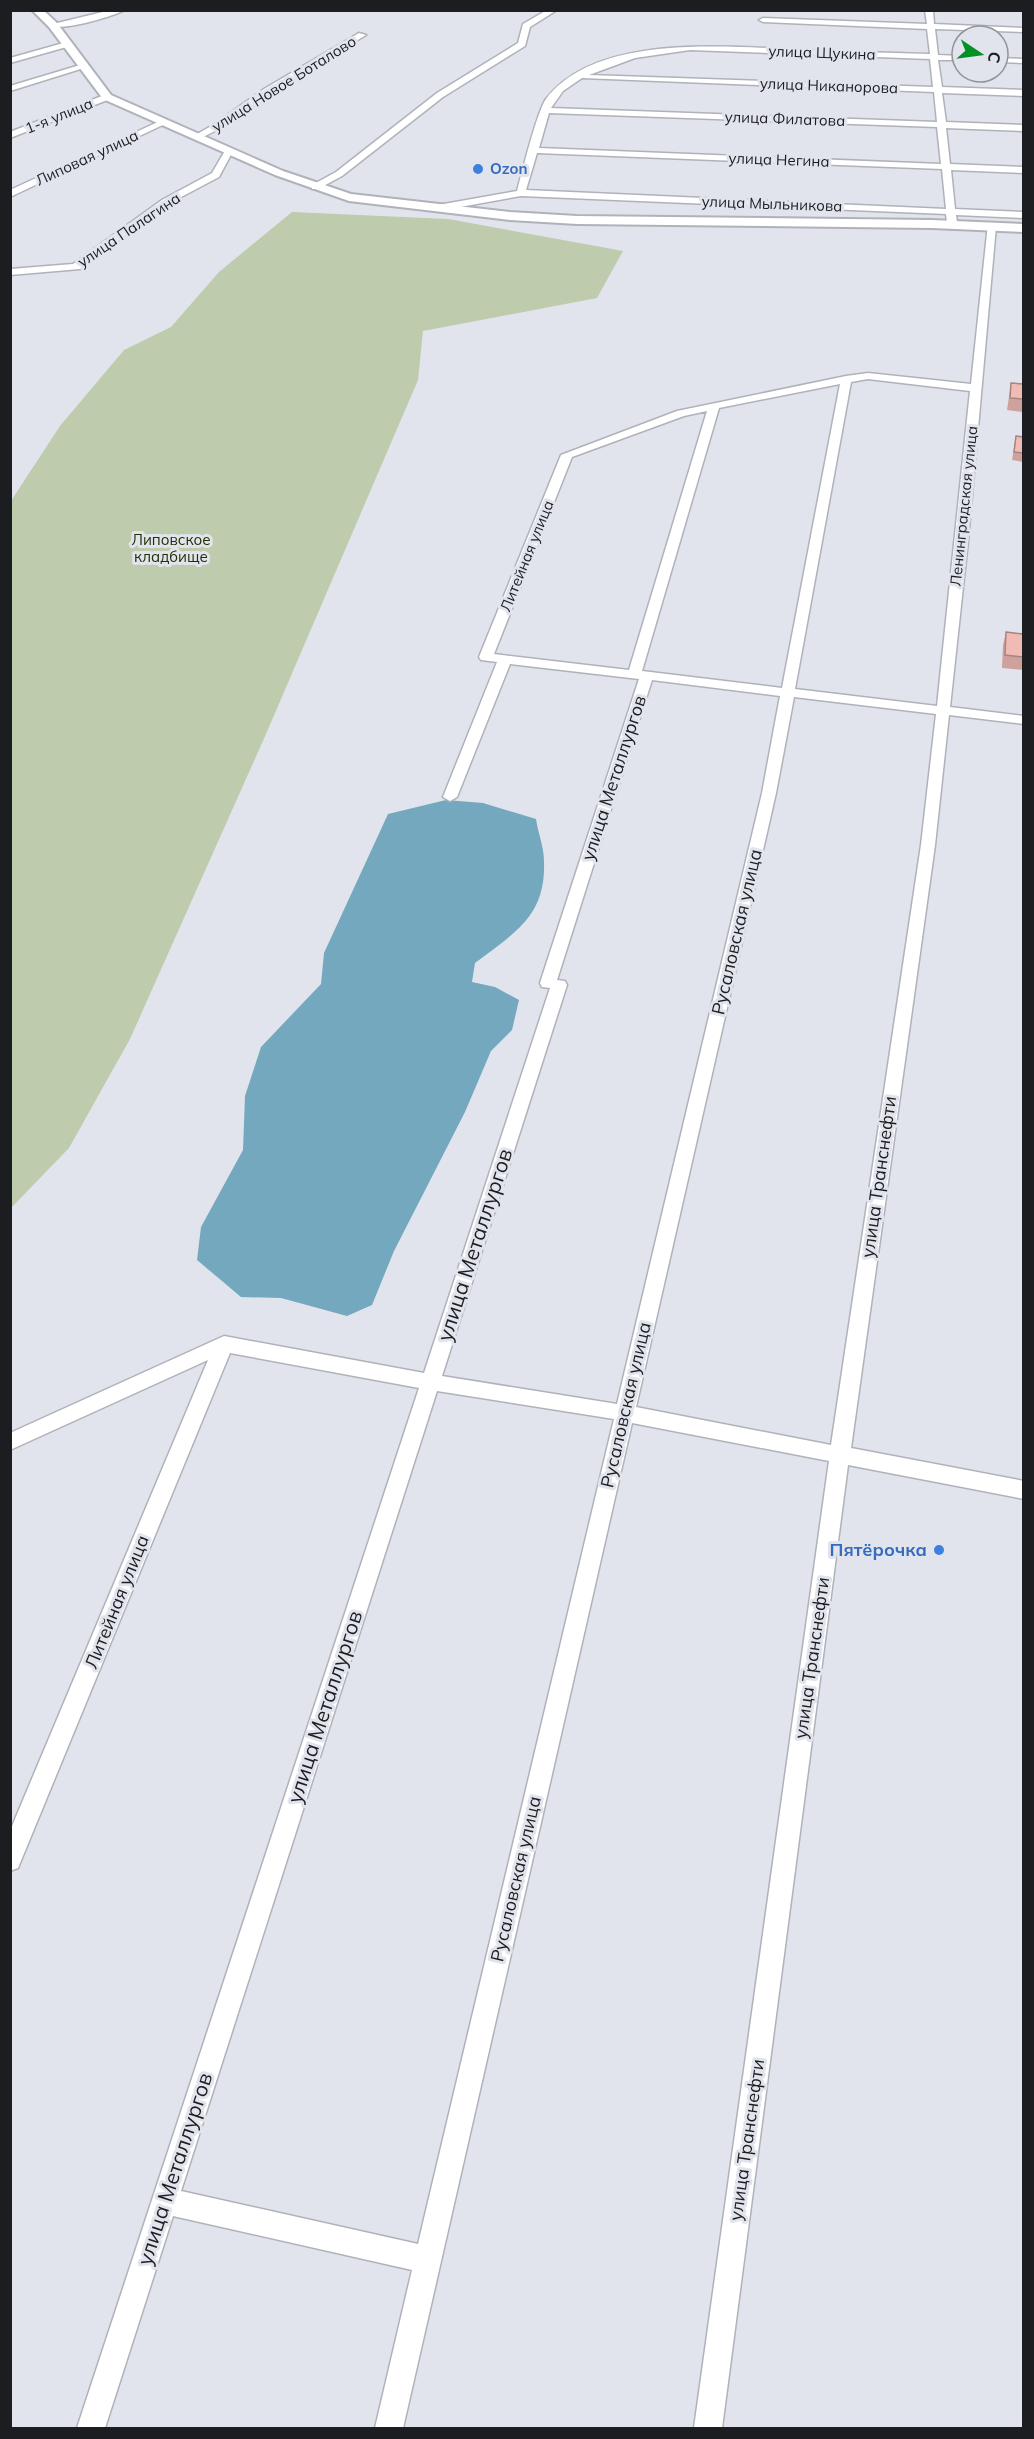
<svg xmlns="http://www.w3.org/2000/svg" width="1034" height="2439" viewBox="0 0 1034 2439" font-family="Mulish,sans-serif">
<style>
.green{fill:#becbac}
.water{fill:#74a8be}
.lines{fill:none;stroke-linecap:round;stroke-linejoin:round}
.minor-casing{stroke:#b0b2ba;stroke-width:3}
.tertiary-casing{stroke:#b0b2ba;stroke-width:4}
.minor{fill:#fff;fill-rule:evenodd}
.tertiary{fill:#fff;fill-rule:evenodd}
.wall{fill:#cfa19c}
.building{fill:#f1bbb5;stroke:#a9837f;stroke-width:1.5}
.shop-dot{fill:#3f7fe0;stroke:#e1e4ec;stroke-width:2}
.labels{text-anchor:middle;stroke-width:6;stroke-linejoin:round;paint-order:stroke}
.far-street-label{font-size:15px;fill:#1c1d20;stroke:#e1e4ec}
.far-shop-label{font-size:15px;font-weight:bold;fill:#366cbe;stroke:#e1e4ec;text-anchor:start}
.far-park-label{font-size:15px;fill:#213000;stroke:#e1e4ec}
.street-label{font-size:18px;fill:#1c1d20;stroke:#e1e4ec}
.shop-label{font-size:18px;font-weight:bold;fill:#366cbe;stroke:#e1e4ec;text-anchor:end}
.near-street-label{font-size:21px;fill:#1c1d20;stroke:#e1e4ec}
</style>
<rect width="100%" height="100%" fill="#e1e4ec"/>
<path class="green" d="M292 212 448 219 623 251 597 298 423 331 418 380 266 734 130 1039 69 1148 11 1208V501L60 426 124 350 171 327 219 272Z"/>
<path class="water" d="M446 800 483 803 536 819C538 833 544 847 544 861 546 917 515 932 475 963L472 982 495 987 519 1000 512 1030 491 1051 465 1112 394 1251 372 1305 347 1316 281 1298 241 1297 197 1260 201 1227 243 1150 245 1096 261 1047 321 984 324 953 388 814Z"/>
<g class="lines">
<defs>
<path id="minor" d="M111 10H125C111 17 61 32 49 25Z
M547 10H557L530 27 525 46 443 97 342 176 318 189H312V185L336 172 437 93 518 43 523 24Z
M925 10H933L934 24 1024 28V32L935 29 938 55 962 56V60H938L942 87 1024 90V96L942 93 946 122 1024 125V131L946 128 950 164 1024 167V173L951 170 955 209 1024 212V218L956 215 957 223 952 226 947 223 946 214 521 196 438 211 433 208 438 205 517 191C522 173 537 111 546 99 596 34 720 47 793 49 838 51 884 53 930 54L927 29 763 22 759 20 763 18 927 24ZM690 50 930 59 933 87 589 75 635 58ZM582 78 934 92 937 122 551 108 563 91ZM549 113 937 127 941 164 539 148ZM537 153 942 169 946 209 526 190Z
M359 33 366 35 270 93 219 129 199 139 192 137 213 125 264 89Z
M67 42H70V46L10 63V58Z
M998 58 1024 59V63L998 62Z
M80 65 87 67 10 91V86Z
M107 94 111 97 110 99 10 138V132Z
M160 121 167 123 10 197V190Z
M226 149 233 151 219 177 168 204 80 269 10 275V269L73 264 162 200 212 173Z
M988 224 996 226 968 541 950 707 1024 716V724L949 715 935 845 851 1448 1024 1481V1499L848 1465 722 2428H694L829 1461 632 1423 403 2428H375L412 2270 173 2216 105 2428H77L419 1388 230 1353 18 1868 10 1871V1831L208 1360 10 1450V1433L224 1336 424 1373 550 988 542 987 540 983 639 679 510 664 457 797 450 801 443 797 497 662 481 660 479 657 561 455 677 411 846 376 868 373 971 384ZM868 379 970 391 937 706 795 689 851 382ZM840 384 782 688 642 671 719 408ZM707 411 629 670 494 654 572 457 684 416ZM652 680 780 696 762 793 617 1404 442 1376 567 985 565 981 557 980ZM794 697 936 714 921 845 831 1445 636 1407 776 793ZM437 1391 614 1419 418 2244 181 2191Z"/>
<path id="tertiary" d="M32 10H43L57 23 111 95 283 171 351 194 510 212 577 216 932 220 1024 224V232L932 228 577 224 510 220 349 201 275 175 103 99 49 27Z"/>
</defs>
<use href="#minor" class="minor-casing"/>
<use href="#tertiary" class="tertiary-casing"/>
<use href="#minor" class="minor"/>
<use href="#tertiary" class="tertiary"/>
</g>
<path class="wall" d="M1011 383 1023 384V412L1007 410Z
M1016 436 1023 437V462L1012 460Z
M1006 632 1023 634V670L1002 668 1003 645Z"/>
<path class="building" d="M1011 383 1023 384V399L1010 398Z
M1016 436 1023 437V453L1014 452Z
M1006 632 1023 634V657L1005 655Z"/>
<g class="shop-dot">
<circle cx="478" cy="169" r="6"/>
<circle cx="939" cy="1550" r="6"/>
</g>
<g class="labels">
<g class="far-street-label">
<text transform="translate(822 53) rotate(2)" y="5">улица Щукина</text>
<text transform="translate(284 84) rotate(-32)" y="5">улица Новое Боталово</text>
<text transform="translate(829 86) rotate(2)" y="5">улица Никанорова</text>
<text transform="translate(59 116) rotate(-22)" y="5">1-я улица</text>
<text transform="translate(785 119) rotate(2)" y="5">улица Филатова</text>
<text transform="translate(87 158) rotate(-25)" y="5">Липовая улица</text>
<text transform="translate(779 160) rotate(2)" y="5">улица Негина</text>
<text transform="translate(772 204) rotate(2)" y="5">улица Мыльникова</text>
<text transform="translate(129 230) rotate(-34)" y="5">улица Палагина</text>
<text transform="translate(964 506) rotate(-84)" y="5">Ленинградская улица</text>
<text transform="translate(527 556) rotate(-68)" y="5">Литейная улица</text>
</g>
<g class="far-shop-label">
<text x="490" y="174">Ozon</text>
</g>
<g class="far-park-label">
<text x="171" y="545">Липовское<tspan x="171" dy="17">кладбище</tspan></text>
</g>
<g class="street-label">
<text transform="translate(614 778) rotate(-72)" y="6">улица Металлургов</text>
<text transform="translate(737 932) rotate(-77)" y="6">Русаловская улица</text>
<text transform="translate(879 1177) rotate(-82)" y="6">улица Транснефти</text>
<text transform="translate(626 1405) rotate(-77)" y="6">Русаловская улица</text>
<text transform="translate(117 1602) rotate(-68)" y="6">Литейная улица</text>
<text transform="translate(812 1658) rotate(-82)" y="6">улица Транснефти</text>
<text transform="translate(516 1879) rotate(-77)" y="6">Русаловская улица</text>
<text transform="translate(747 2140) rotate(-82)" y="6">улица Транснефти</text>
</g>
<g class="shop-label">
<text x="927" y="1556">Пятёрочка</text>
</g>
<g class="near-street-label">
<text transform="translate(475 1245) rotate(-72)" y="7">улица Металлургов</text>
<text transform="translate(325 1707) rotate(-72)" y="7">улица Металлургов</text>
<text transform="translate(175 2169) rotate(-72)" y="7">улица Металлургов</text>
</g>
</g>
<rect width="1034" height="2439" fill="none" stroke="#1c1d20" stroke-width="24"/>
<g transform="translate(980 54) rotate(103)"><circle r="28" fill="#e1e4ec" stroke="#92949a" stroke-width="1.5"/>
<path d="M0-4.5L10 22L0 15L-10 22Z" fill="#029125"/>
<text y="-9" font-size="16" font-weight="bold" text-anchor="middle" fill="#1c1d20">С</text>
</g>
</svg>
